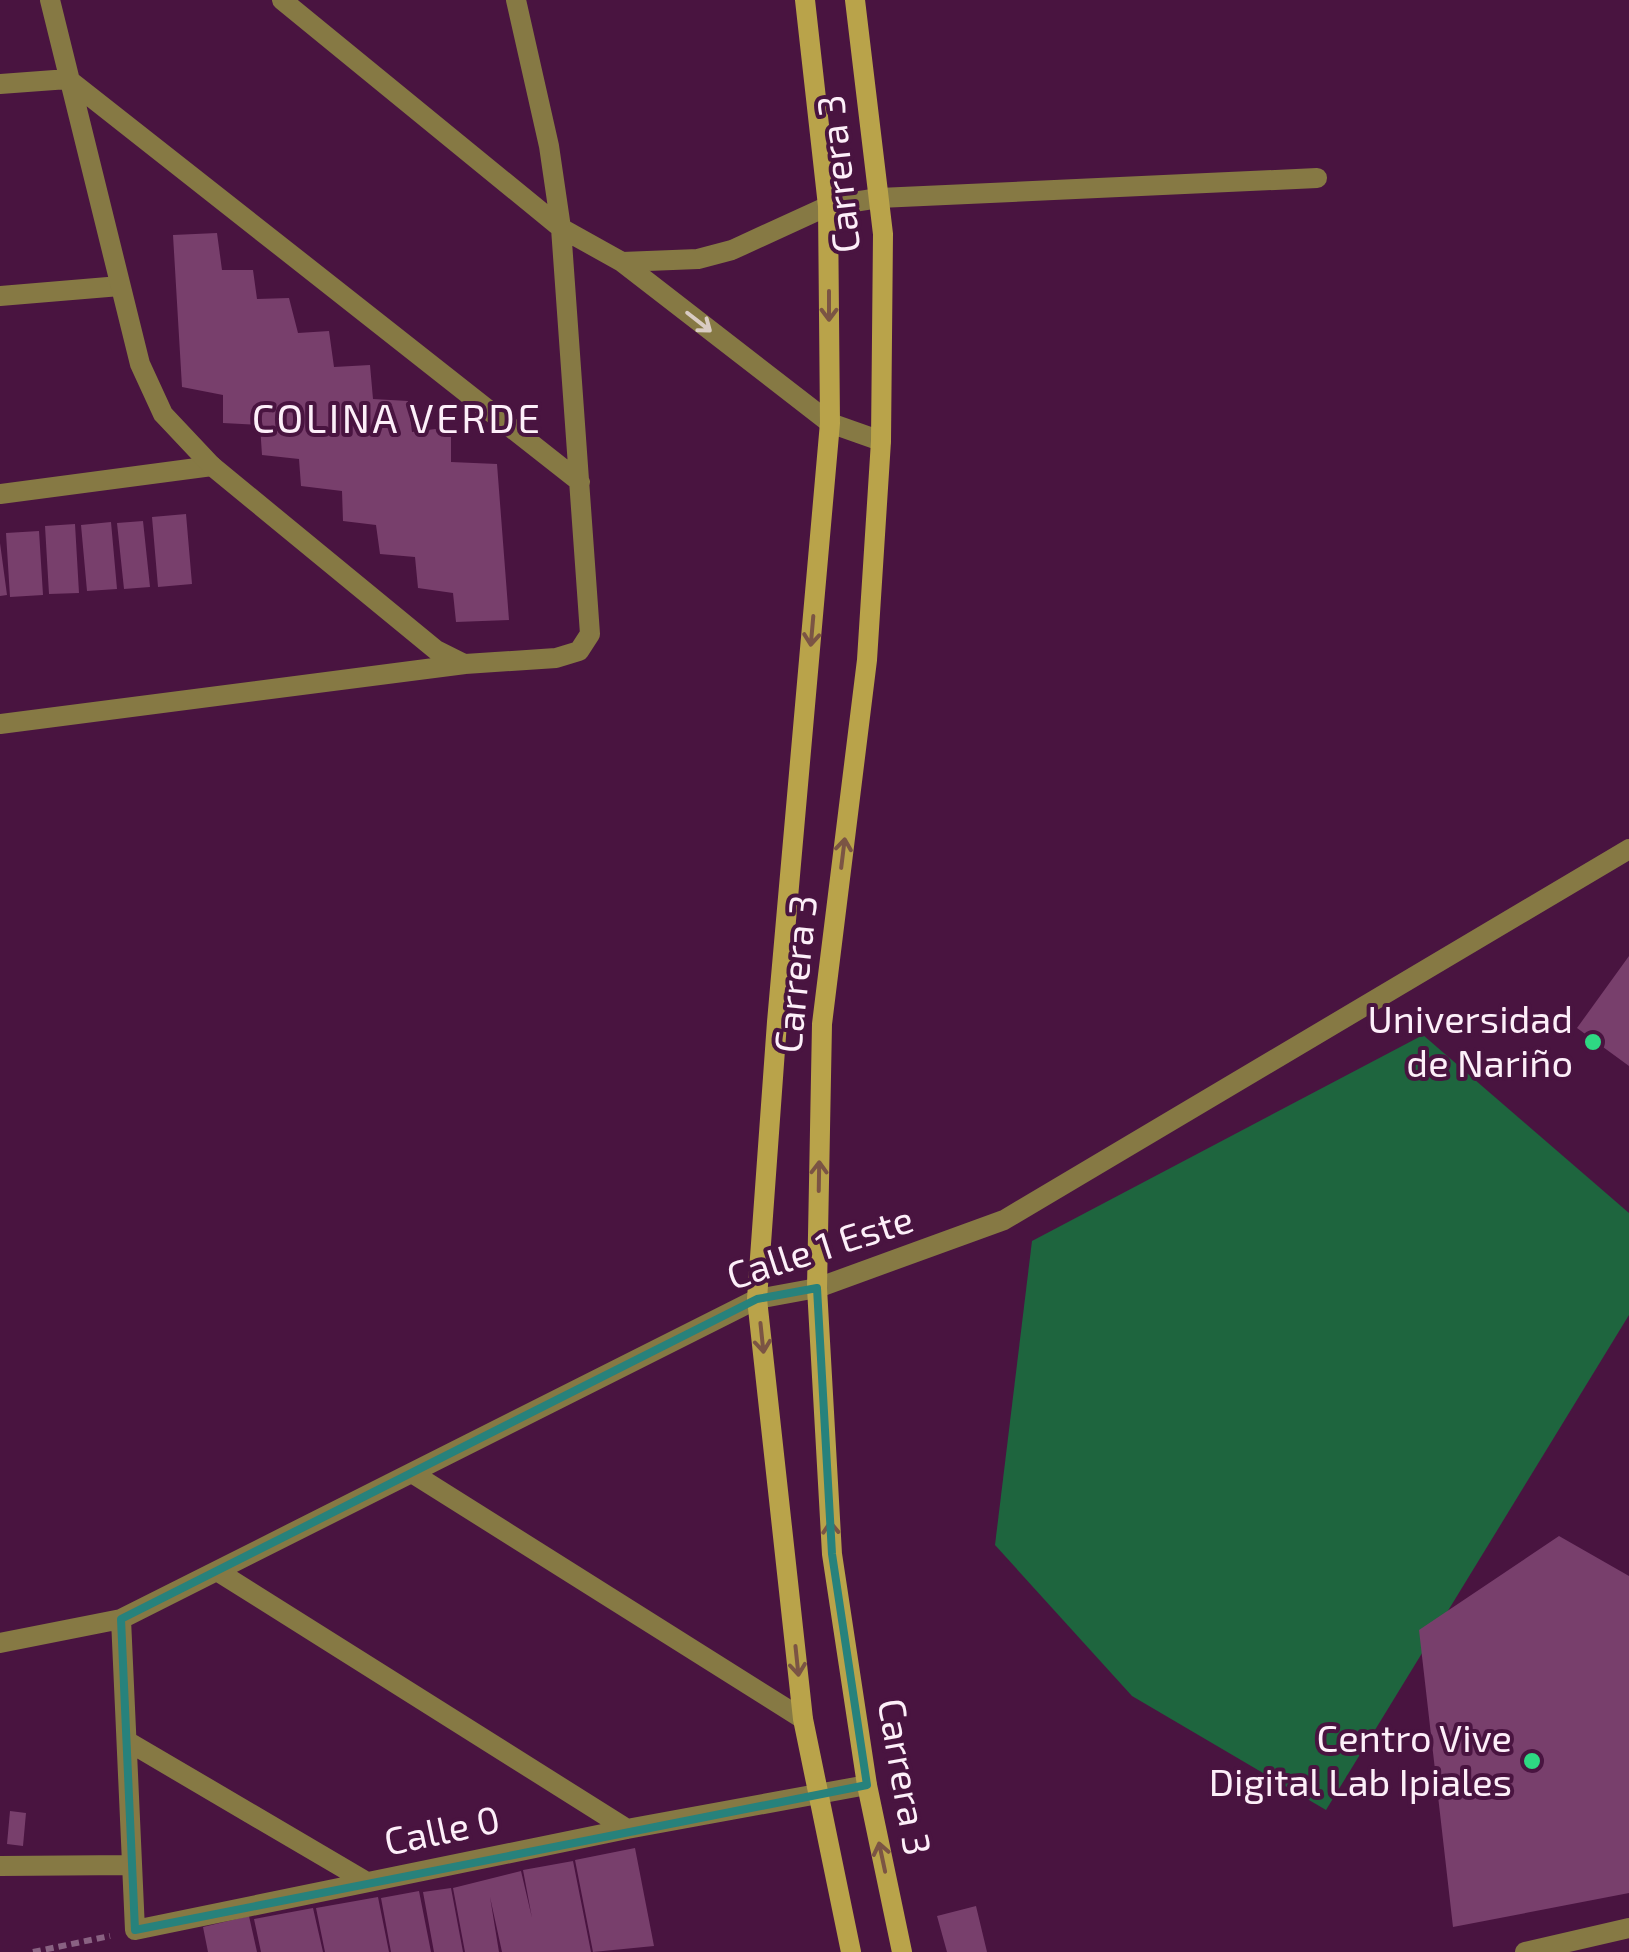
<svg xmlns="http://www.w3.org/2000/svg" width="1629" height="1952" viewBox="0 0 1629 1952" font-family="'Exo 2',sans-serif">
<style>
.green{fill:#1e653e}
.building{fill:#783f6c}
.lines{fill:none;stroke-linecap:round;stroke-linejoin:round}
.path{stroke:#896282;stroke-width:6;stroke-dasharray:8 5;stroke-linecap:butt}
.lane{stroke:#867944;stroke-width:20}
.street{stroke:#867944;stroke-width:20}
.secondary{stroke:#b9a34a;stroke-width:20}
.oneway{stroke:#7b5444}
.oneway2{stroke:#d9ccc3}
.marked{fill:none;stroke:#27827c;stroke-width:8;stroke-linejoin:round}
.poi-dot{fill:#2ed883;stroke:#491440;stroke-width:4}
.labels{text-anchor:middle;stroke-width:8;stroke-linejoin:round;paint-order:stroke}
.street-label{font-size:38px;fill:#fdeff9;stroke:#491440}
.poi-label{font-size:38px;fill:#fdeff9;stroke:#491440;text-anchor:end}
.neighbourhood-label{font-size:40px;letter-spacing:2.5px;fill:#fdeff9;stroke:#491440}
</style>
<rect width="100%" height="100%" fill="#491440"/>
<path class="green" d="M1423 1035 1629 1213V1315L1326 1810 1132 1696 995 1545 1032 1241Z"/>
<path class="building" d="M217 233 222 270H253L257 299 289 298 298 333 329 331 334 367 370 365 373 399 408 401 412 432 451 427V462L497 464 509 620 456 622 453 593 418 588 415 557 380 554 376 525 343 521 342 491 301 486 299 459 262 455 260 425 223 423V395L182 387 173 235Z
M186 514 192 584 158 587 152 517Z
M143 521 150 587 124 589 117 523Z
M111 522 117 589 87 591 81 525Z
M75 524 79 593 49 594 45 526Z
M39 531 43 595 10 597 6 533Z
M0 543 7 595 0 596Z
M1629 956V1066L1577 1028Z
M1559 1536 1629 1576V1893L1453 1927 1419 1630Z
M10 1811 26 1813 23 1846 7 1844Z
M635 1848 654 1946 593 1952 575 1860Z
M573 1861 591 1952H502L490 1897 499 1952H465L453 1888 521 1871 532 1918 523 1870Z
M451 1888 463 1952H434L423 1892Z
M419 1891 431 1952H391L381 1898Z
M378 1897 389 1952H325L316 1908Z
M976 1906 987 1952H947L937 1916Z
M313 1908 323 1952H261L254 1919Z
M249 1916 257 1952H208L203 1927Z"/>
<g class="lines">
<path class="path" d="M33 1952 110 1936"/>
<path class="lane" d="M0 296 120 286
M0 494 212 466"/>
<path class="street" d="M50 0 140 364 163 414 212 466 436 650 464 664
M282 0 561 228 622 262 830 423 881 441
M0 84 68 79 580 482
M622 262 698 259 732 250 828 206 879 198 1317 178
M0 724 465 664 556 658 579 651 590 634 561 228 549 146 516 0
M412 1473 803 1719
M217 1571 627 1829
M121 1619 135 1930 627 1829 867 1785
M0 1643 121 1619 757 1299 817 1288 1004 1220 1629 849
M127 1741 367 1882
M0 1866 132 1865
M1525 1952 1629 1928"/>
<path class="secondary" d="M805 0 828 206 830 423 777 1022 757 1299 803 1719 851 1952
M855 0 883 234 881 441 867 660 822 1024 817 1288 832 1554 867 1785 902 1952"/>
</g>
<defs><path id="oneway-shaft" d="M-6 0H5M1.5-3L5.5 0L1.5 3" fill="none" stroke-width="1.6" stroke-linecap="round" stroke-linejoin="round" transform="scale(2.5)"/></defs>
<g class="oneway">
<use href="#oneway-shaft" transform="translate(829 306) rotate(90)"/>
<use href="#oneway-shaft" transform="translate(812 631) rotate(95)"/>
<use href="#oneway-shaft" transform="translate(843 853) rotate(-83)"/>
<use href="#oneway-shaft" transform="translate(819 1176) rotate(-89)"/>
<use href="#oneway-shaft" transform="translate(762 1338) rotate(84)"/>
<use href="#oneway-shaft" transform="translate(831 1536) rotate(-93)"/>
<use href="#oneway-shaft" transform="translate(797 1661) rotate(84)"/>
<use href="#oneway-shaft" transform="translate(882 1857) rotate(-102)"/>
</g>
<use class="oneway2" href="#oneway-shaft" transform="translate(699 322) rotate(38)"/>
<path class="marked" d="M817 1288 832 1554 867 1785 135 1930 121 1619 757 1299Z"/>
<g class="poi-dot">
<circle cx="1593" cy="1042" r="10"/>
<circle cx="1532" cy="1761" r="10"/>
</g>
<g class="labels">
<g class="street-label">
<text transform="translate(839 174) rotate(-96)" y="13">Carrera 3</text>
<text transform="translate(796 974) rotate(-84)" y="13">Carrera 3</text>
<text transform="translate(820 1248) rotate(-18)" y="13">Calle 1 Este</text>
<text transform="translate(904 1777) rotate(80)" y="13">Carrera 3</text>
<text transform="translate(442 1831) rotate(-12)" y="13">Calle 0</text>
</g>
<g class="poi-label">
<text x="1573" y="1033">Universidad<tspan x="1573" dy="44">de Nariño</tspan></text>
<text x="1512" y="1752">Centro Vive<tspan x="1512" dy="44">Digital Lab Ipiales</tspan></text>
</g>
<g class="neighbourhood-label">
<text x="397" y="433">COLINA VERDE</text>
</g>
</g>
</svg>
